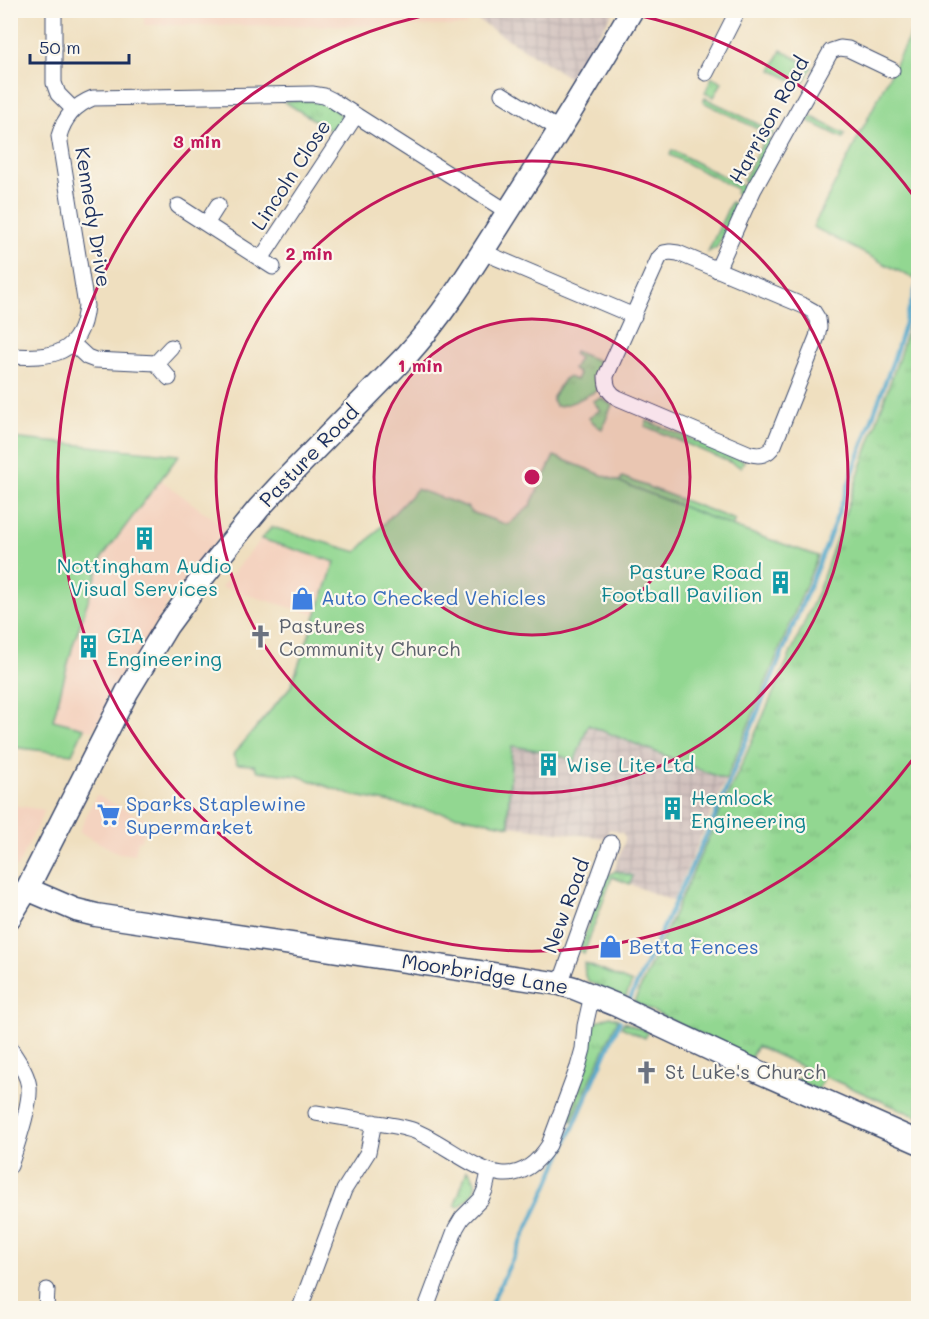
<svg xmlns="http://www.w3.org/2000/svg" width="929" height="1319" viewBox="0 0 929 1319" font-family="Mali,sans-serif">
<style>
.built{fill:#f4d3c0}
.industrial{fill:url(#industrial-grid)}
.grass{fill:url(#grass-tufts);stroke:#568378;stroke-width:1.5}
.green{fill:#92d791;stroke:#568378;stroke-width:1.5}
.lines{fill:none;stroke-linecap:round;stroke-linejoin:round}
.stream{stroke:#4ea7cb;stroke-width:4}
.street-casing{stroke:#3b496d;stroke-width:17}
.secondary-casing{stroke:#3b496d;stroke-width:25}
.street{stroke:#fff;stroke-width:15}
.secondary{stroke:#fff;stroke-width:22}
.ring{fill:none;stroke:#c2185b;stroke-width:3}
.labels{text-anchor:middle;stroke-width:4.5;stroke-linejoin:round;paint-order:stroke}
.street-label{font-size:20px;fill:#1b2f5e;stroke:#fbf7ec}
.culture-label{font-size:20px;fill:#0d838f;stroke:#fbf7ec;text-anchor:start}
.shop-label{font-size:20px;fill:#366cbe;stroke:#fbf7ec;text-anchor:start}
.worship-label{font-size:20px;fill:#5b616d;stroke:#fbf7ec;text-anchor:start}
.centre{fill:#c2185b;stroke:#fbf7ec;stroke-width:3}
.ring-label{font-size:18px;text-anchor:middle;font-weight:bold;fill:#c2185b;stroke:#fbf7ec;stroke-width:4.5;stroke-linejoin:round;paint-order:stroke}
</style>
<defs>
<pattern id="industrial-grid" width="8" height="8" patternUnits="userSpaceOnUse" patternTransform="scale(1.5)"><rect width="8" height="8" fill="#d0c0bc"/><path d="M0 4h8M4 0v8" fill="none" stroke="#b2a5a4"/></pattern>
<pattern id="grass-tufts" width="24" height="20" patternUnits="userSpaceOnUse" patternTransform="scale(1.5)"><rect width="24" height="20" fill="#92d791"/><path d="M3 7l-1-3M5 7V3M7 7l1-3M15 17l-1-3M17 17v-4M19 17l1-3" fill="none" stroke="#7db97f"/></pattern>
</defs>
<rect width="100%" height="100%" fill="#fbf7ec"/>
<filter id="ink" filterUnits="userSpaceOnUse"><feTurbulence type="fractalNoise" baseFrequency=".0167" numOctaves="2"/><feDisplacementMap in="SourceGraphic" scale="12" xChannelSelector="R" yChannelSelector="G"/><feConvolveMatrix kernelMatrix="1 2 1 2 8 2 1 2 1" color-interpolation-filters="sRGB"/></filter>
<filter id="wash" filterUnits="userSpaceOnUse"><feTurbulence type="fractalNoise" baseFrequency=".008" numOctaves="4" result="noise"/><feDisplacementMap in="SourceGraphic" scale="24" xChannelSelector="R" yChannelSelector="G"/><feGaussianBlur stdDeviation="1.35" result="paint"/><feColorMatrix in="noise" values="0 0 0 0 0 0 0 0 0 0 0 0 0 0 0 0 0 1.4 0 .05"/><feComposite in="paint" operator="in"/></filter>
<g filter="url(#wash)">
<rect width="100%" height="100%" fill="#efdfbf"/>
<path class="built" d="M144 10 468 11 467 26 144 25Z
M161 480 227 529 170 600 93 731 53 721 73 645 103 556Z
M261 539 335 561 316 615 221 587Z
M96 795 151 822 141 840H138L135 855 118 853 79 832Z
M11 805 45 810 17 868 11 866Z"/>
<path class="industrial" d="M468 10H614V11L570 78 468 14Z
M588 724 726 780 673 901 612 877 625 840V836L622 833 610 829 605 838 510 826 508 814 512 746 548 752 575 761Z"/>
<path class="grass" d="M781 50 812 67 803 83 799 84 772 70Z
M712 77 722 82 714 97 705 93Z
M705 98 774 132 772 136 703 102Z
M283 101C305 101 325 98 341 115L340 129 337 134Z
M810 116 845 134 843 138 808 121Z
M766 137 770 140 771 142 749 184 743 181Z
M672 150 746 188 742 196 735 193 737 189 670 155Z
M731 202 737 205 717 247 708 252Z
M918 294V1117L808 1069 824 1077 818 1090 797 1081 803 1067 757 1046 750 1059 634 1002 741 766 819 589 899 357Z
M574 351 601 362C597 372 594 379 598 390 586 396 570 406 556 406L553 401V397L564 379 568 377 576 380 579 374 573 369 579 358 573 354Z
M601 398 612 405 602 429 597 426 589 418 600 410 593 401Z
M647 421 744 461 741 467 645 426Z
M622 477 735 520 732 526 619 482Z
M616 871 633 876 630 884 612 877 584 953 581 952 580 949 606 876Z
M584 963 632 983 625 998 589 982 585 976Z
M610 1016 618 1019 572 1121 570 1120 589 1058 594 1028 598 1021Z
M624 1022 648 1032 645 1038 621 1027Z
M467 1170C484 1185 472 1196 459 1207L455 1205Z"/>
<path class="green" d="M918 19V265L914 279 813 227Z
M11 438 179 455 103 556 73 645 53 720 84 728 72 754 11 747Z
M554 456 739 529 818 556 726 780 588 725 575 761 548 752 512 746 508 814 510 826 351 795 298 776 258 771 254 765 237 764 233 755 291 686 335 562 261 539 272 527 357 552 417 489 467 507 471 512 508 525 530 506Z"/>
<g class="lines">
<path class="stream" d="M630 999 715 816 827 544 894 358 918 281
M489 1308 542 1198 620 1021"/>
</g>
</g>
<g filter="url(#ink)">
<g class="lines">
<defs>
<path id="street" d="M54 10V83L58 94 73 109
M706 73 738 10
M502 94 560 130
M178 206 273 267
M206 224 218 205
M483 252 634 316
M670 252 678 253 804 306 813 311 818 319 819 327 817 337 774 445C768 455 759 457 748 453L618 398C609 393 606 387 606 376L659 258 664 253Z
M261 259 356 115
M717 270 754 189 831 51 840 48 848 49 892 70
M72 343 87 357 95 360 156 363
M10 356C52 358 81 356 86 306L59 136C64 118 75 105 93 98L312 94 324 96 332 100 508 212
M169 378 156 363 171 347
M560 984 611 843
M10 1048C17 1060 27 1072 29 1087 31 1105 16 1147 10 1166
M316 1113C334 1116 352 1119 370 1122 386 1124 401 1126 415 1131 462 1150 508 1209 549 1145L578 1067 583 1049 585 1026 592 995
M46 1308 47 1290
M300 1308 344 1190 368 1152 374 1122
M426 1308 456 1228 462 1218 481 1199 485 1190 489 1172"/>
<path id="secondary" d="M27 889 76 910 96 915 560 984 574 988 616 1005 748 1067 918 1142
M10 917 27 889 127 692 167 626 206 573 259 508 284 481 407 355C447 311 477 260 509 210 551 144 592 78 632 10"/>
</defs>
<use href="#street" class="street-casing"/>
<use href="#secondary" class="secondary-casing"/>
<use href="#street" class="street"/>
<use href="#secondary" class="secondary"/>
</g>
</g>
<circle cx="532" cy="477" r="158" fill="#c2185b" fill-opacity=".12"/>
<g class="ring">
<circle cx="532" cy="477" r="158"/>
<circle cx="532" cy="477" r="316"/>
<path d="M918 752A474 474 0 1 1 446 11M618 11A474 474 0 0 1 918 202"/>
</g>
<defs>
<symbol id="building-bare" viewBox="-9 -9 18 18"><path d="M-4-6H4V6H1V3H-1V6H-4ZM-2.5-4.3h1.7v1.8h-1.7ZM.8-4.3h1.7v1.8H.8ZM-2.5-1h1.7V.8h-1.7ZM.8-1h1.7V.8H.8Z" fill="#0f9aa8" stroke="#fbf7ec" stroke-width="2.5" paint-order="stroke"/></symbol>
<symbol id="shop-bare" viewBox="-9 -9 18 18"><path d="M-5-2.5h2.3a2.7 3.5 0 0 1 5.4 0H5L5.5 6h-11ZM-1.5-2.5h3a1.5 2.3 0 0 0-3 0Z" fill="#3f7fe0" stroke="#fbf7ec" stroke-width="2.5" paint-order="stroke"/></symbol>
<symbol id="church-bare" viewBox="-9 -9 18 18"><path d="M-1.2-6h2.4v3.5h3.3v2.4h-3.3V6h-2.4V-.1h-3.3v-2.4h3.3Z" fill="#6b7280" stroke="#fbf7ec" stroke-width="2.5" paint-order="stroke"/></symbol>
<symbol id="supermarket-bare" viewBox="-9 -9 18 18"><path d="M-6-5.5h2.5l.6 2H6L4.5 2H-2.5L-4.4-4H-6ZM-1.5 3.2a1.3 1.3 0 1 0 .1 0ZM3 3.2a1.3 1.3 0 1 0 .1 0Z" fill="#3f7fe0" stroke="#fbf7ec" stroke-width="2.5" paint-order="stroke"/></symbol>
</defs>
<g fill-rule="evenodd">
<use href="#building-bare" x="128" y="522" width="33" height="33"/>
<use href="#building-bare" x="764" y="566" width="33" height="33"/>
<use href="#shop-bare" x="286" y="582" width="33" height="33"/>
<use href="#church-bare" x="244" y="620" width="33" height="33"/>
<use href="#building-bare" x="72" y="630" width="33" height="33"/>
<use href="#building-bare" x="532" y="748" width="33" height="33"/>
<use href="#building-bare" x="656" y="792" width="33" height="33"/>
<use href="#supermarket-bare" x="92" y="798" width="33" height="33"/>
<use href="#shop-bare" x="594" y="930" width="33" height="33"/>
<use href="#church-bare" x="630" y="1056" width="33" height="33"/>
</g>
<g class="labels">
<g class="street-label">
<text transform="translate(769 120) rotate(-61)" y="7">Harrison Road</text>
<text transform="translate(291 175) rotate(-57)" y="7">Lincoln Close</text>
<text transform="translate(93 217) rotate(81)" y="7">Kennedy Drive</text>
<text transform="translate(309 456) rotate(-46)" y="7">Pasture Road</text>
<text transform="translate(566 906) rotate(-70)" y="7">New Road</text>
<text transform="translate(485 974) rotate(9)" y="7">Moorbridge Lane</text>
</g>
<g class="culture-label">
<text x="144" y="573" text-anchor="middle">Nottingham Audio<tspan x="144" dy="23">Visual Services</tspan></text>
<text x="762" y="579" text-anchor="end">Pasture Road<tspan x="762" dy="23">Football Pavilion</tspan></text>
<text x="107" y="643">GIA<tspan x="107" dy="23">Engineering</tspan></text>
<text x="566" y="772">Wise Lite Ltd</text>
<text x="691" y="805">Hemlock<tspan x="691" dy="23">Engineering</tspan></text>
</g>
<g class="shop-label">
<text x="321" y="605">Auto Checked Vehicles</text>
<text x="126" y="811">Sparks Staplewine<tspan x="126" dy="23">Supermarket</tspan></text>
<text x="629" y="954">Betta Fences</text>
</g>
<g class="worship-label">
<text x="279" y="633">Pastures<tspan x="279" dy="23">Community Church</tspan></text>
<text x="665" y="1079">St Luke's Church</text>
</g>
</g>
<circle cx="532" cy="477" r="9" class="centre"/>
<g class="ring-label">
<text x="197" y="148">3 min</text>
<text x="309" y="260">2 min</text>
<text x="420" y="372">1 min</text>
</g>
<rect width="929" height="1319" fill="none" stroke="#fbf7ec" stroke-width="36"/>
<path d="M30 54v9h99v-9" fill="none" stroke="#1b2f5e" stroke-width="3"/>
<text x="39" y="54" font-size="18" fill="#1b2f5e" stroke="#fbf7ec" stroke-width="4.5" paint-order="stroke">50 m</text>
</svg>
